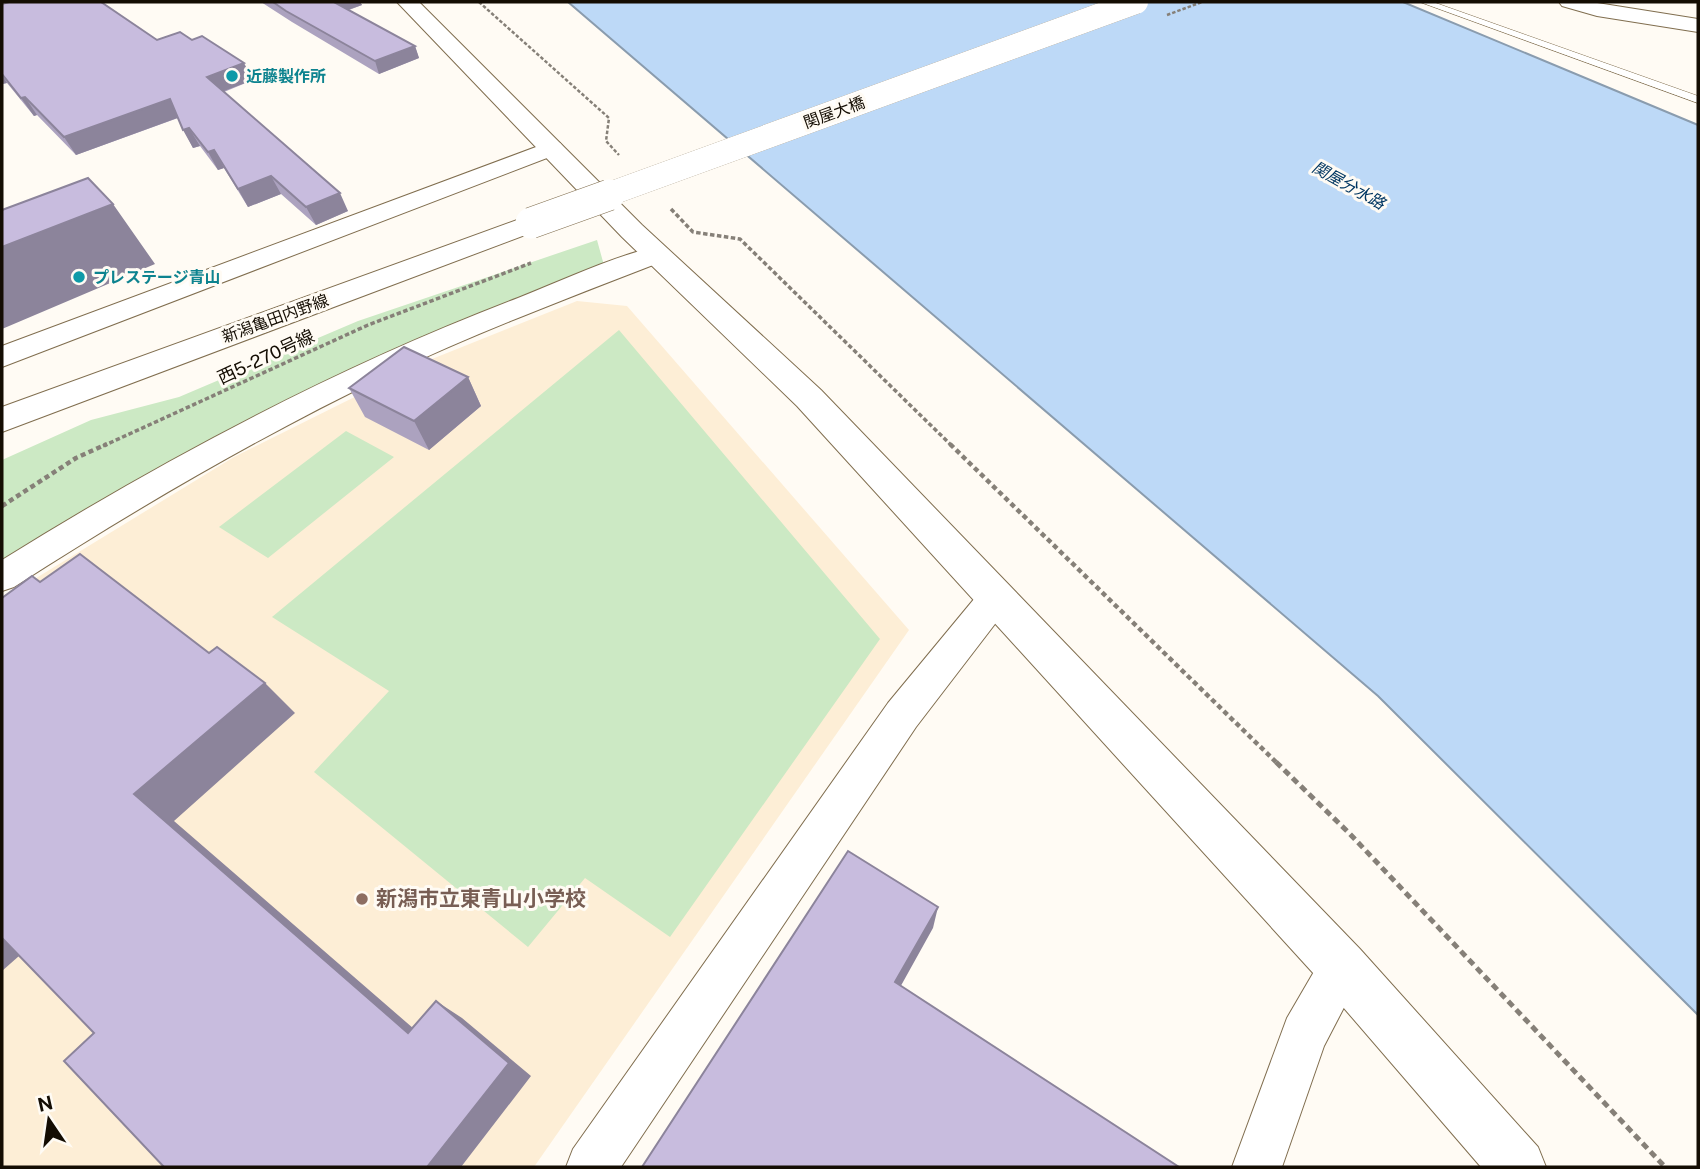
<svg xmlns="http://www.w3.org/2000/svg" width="1700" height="1169" viewBox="0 0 1700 1169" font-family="'Public Sans','Noto Sans JP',sans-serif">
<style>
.built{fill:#fdeed6}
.green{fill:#cce9c4}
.water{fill:#bdd9f7;stroke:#8a9cae;stroke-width:2}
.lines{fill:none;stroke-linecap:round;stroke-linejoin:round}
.service-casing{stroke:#806e4f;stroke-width:1}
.minor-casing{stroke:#806e4f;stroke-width:2}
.tertiary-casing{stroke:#806e4f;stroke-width:2}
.primary-casing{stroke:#806e4f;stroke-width:2}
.path-far3{stroke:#868078;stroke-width:2.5;stroke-dasharray:3.5 2;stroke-linecap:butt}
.path-far2{stroke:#868078;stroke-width:3.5;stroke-dasharray:4.5 2.5;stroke-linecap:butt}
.path-far1{stroke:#868078;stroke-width:4.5;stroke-dasharray:5 3.5;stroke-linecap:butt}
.path{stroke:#868078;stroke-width:5;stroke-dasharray:7 4.5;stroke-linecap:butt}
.service{fill:#fff;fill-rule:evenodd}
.minor{fill:#fff;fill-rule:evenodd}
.tertiary{fill:#fff;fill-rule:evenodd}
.primary{fill:#fff;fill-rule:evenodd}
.primary-bridge-far1-casing{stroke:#806e4f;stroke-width:24;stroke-linecap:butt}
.primary-bridge-casing{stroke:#806e4f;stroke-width:32;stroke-linecap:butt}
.path-bridge{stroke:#868078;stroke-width:2.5;stroke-dasharray:3.5 2;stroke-linecap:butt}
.primary-bridge-far1{stroke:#fff;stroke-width:24}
.primary-bridge{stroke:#fff;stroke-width:31}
.wall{fill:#aca2bf}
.shaded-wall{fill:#8c849b}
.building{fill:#c8bcde;stroke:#8c849b;stroke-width:2}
.culture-dot{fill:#0f9aa8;stroke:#fffbf4;stroke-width:2.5}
.education-dot{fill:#8d6e63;stroke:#fffbf4;stroke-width:2.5}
.labels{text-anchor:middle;stroke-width:6;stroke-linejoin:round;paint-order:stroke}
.far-culture-label{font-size:16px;font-weight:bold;fill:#0d838f;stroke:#fffbf4;text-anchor:start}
.far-street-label{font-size:16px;fill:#140d03;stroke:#fffbf4}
.far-water-label{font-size:16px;font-style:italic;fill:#013661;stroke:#fffbf4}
.street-label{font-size:18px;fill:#140d03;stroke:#fffbf4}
.near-education-label{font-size:21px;font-weight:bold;fill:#785e54;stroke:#fffbf4;text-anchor:start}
</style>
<rect width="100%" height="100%" fill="#fffbf4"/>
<path class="built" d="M577 301 627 306 909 630 534 1167H2V599L234 457 427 361Z"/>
<path class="green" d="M597 240 605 269 98 510 2 571V460L91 420 179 397 358 321Z
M619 330 880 639 670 937 585 878 528 947 314 772 389 691 272 617Z
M346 431 394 457 268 558 219 527Z"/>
<path class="water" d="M568 2H1403L1698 125V1015L1378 696Z"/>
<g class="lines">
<defs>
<path id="service" d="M1420 2H1433L1698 96V103Z"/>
<path id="minor" d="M552 141 560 143 564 148 560 153 2 367V346Z
M657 246 666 248 670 254 666 260C573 296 478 332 387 375 258 437 135 509 14 587L2 591V560C166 458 337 367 518 298 563 280 610 258 657 246Z
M996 583 1008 587 1014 597 1008 607 916 727 621 1167H566L573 1149 888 703 984 587Z
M1342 944 1358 951 1365 967 1324 1046 1282 1167H1232L1287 1018 1326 951Z"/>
<path id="tertiary" d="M397 2H419L642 225 821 390 1360 949 1538 1147 1546 1167H1481L1324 985 797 406 622 237Z
M1559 2H1591L1698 19V32L1597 16 1562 6Z"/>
<path id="primary" d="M531 215 541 217 545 223 541 229 2 432V407Z"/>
</defs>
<use href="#service" class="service-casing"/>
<use href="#minor" class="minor-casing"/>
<use href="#tertiary" class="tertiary-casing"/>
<use href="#primary" class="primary-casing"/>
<path class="path-far3" d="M479 2 609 118 606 141 619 155"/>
<path class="path-far2" d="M671 209 693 232 740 239 952 446
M103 446 368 325 531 263"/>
<path class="path-far1" d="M950 444 1278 764
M2 506 76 458 107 444"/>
<path class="path" d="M1276 762 1350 834 1665 1167"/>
<use href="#service" class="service"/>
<use href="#minor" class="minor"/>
<use href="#tertiary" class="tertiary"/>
<use href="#primary" class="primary"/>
<defs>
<path id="primary-bridge-far1" d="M604 196 1136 2"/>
<path id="primary-bridge" d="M531 223 609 195"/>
</defs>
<use href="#primary-bridge-far1" class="primary-bridge-far1-casing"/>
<use href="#primary-bridge" class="primary-bridge-casing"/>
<path class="path-bridge" d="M1167 15 1202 2"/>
<use href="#primary-bridge-far1" class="primary-bridge-far1"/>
<use href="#primary-bridge" class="primary-bridge"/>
</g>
<path class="wall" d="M2 2 157 40 253 80 224 92 348 211 316 225 281 194 248 207 224 168 218 170 200 146 193 148 178 118 76 155 37 115 34 116 7 83 2 84Z
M261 2H360L362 5 349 10 415 46 419 58 379 74 292 22Z
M468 377 481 406 429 450 365 417 349 388Z"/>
<path class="shaded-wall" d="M334 2H360L362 5 339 13Z
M415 46 419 58 379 74 375 61Z
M244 63 253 80 216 94 207 77Z
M2 75 7 83 2 84Z
M25 97 37 115 34 116 21 98Z
M170 99 180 117 76 155 64 137Z
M189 128 200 146 193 148 183 130Z
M214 150 224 168 218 170 208 152Z
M271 176 281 194 248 207 238 189Z
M340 193 348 211 316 225 306 207Z
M113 204 155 264 2 329V247Z
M468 377 481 406 429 450 414 421Z
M265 683 295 713 174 821 436 1048 408 1033 134 794Z
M938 907 933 928 893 1000 895 982Z
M2 927 36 941 2 971Z
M436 1001 462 1018 531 1076 461 1167H427Z"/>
<path class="building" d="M9 2H101L157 40 180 32 192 40 202 36 244 63 207 77 340 193 306 207 271 176 238 189 214 150 208 152 189 128 183 130 170 99 64 137 25 97 21 98 2 74V4Z
M273 2H334L415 46 375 61 286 11Z
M88 178 113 204 2 247V210Z
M404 347 468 377 414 421 349 388Z
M80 554 209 653 217 647 265 683 134 794 408 1033 436 1001 509 1063 427 1167H164L64 1061 94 1033 2 938V598L32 576 40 582Z
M848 851 938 907 895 982 1179 1167H642Z"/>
<g class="culture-dot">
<circle cx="232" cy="76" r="7"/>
<circle cx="79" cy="277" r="7"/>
</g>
<circle class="education-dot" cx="362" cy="899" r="7"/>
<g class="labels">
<g class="far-culture-label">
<text x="246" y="82">近藤製作所</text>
<text x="93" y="283">プレステージ青山</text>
</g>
<g class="far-street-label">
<text transform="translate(834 112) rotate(-20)" y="6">関屋大橋</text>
<text transform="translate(275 318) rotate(-20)" y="6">新潟亀田内野線</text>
</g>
<g class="far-water-label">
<text transform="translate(1349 185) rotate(29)" y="6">関屋分水路</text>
</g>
<g class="street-label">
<text transform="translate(266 357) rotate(-25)" y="6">西5-270号線</text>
</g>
<g class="near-education-label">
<text x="376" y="906">新潟市立東青山小学校</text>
</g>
</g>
<rect width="1700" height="1169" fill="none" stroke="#140d03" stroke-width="7"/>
<g transform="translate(49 1120) rotate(347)" stroke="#fffbf4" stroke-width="5" paint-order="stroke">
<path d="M0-5L12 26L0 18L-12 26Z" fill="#140d03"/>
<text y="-10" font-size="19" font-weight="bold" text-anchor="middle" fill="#140d03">N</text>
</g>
</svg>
